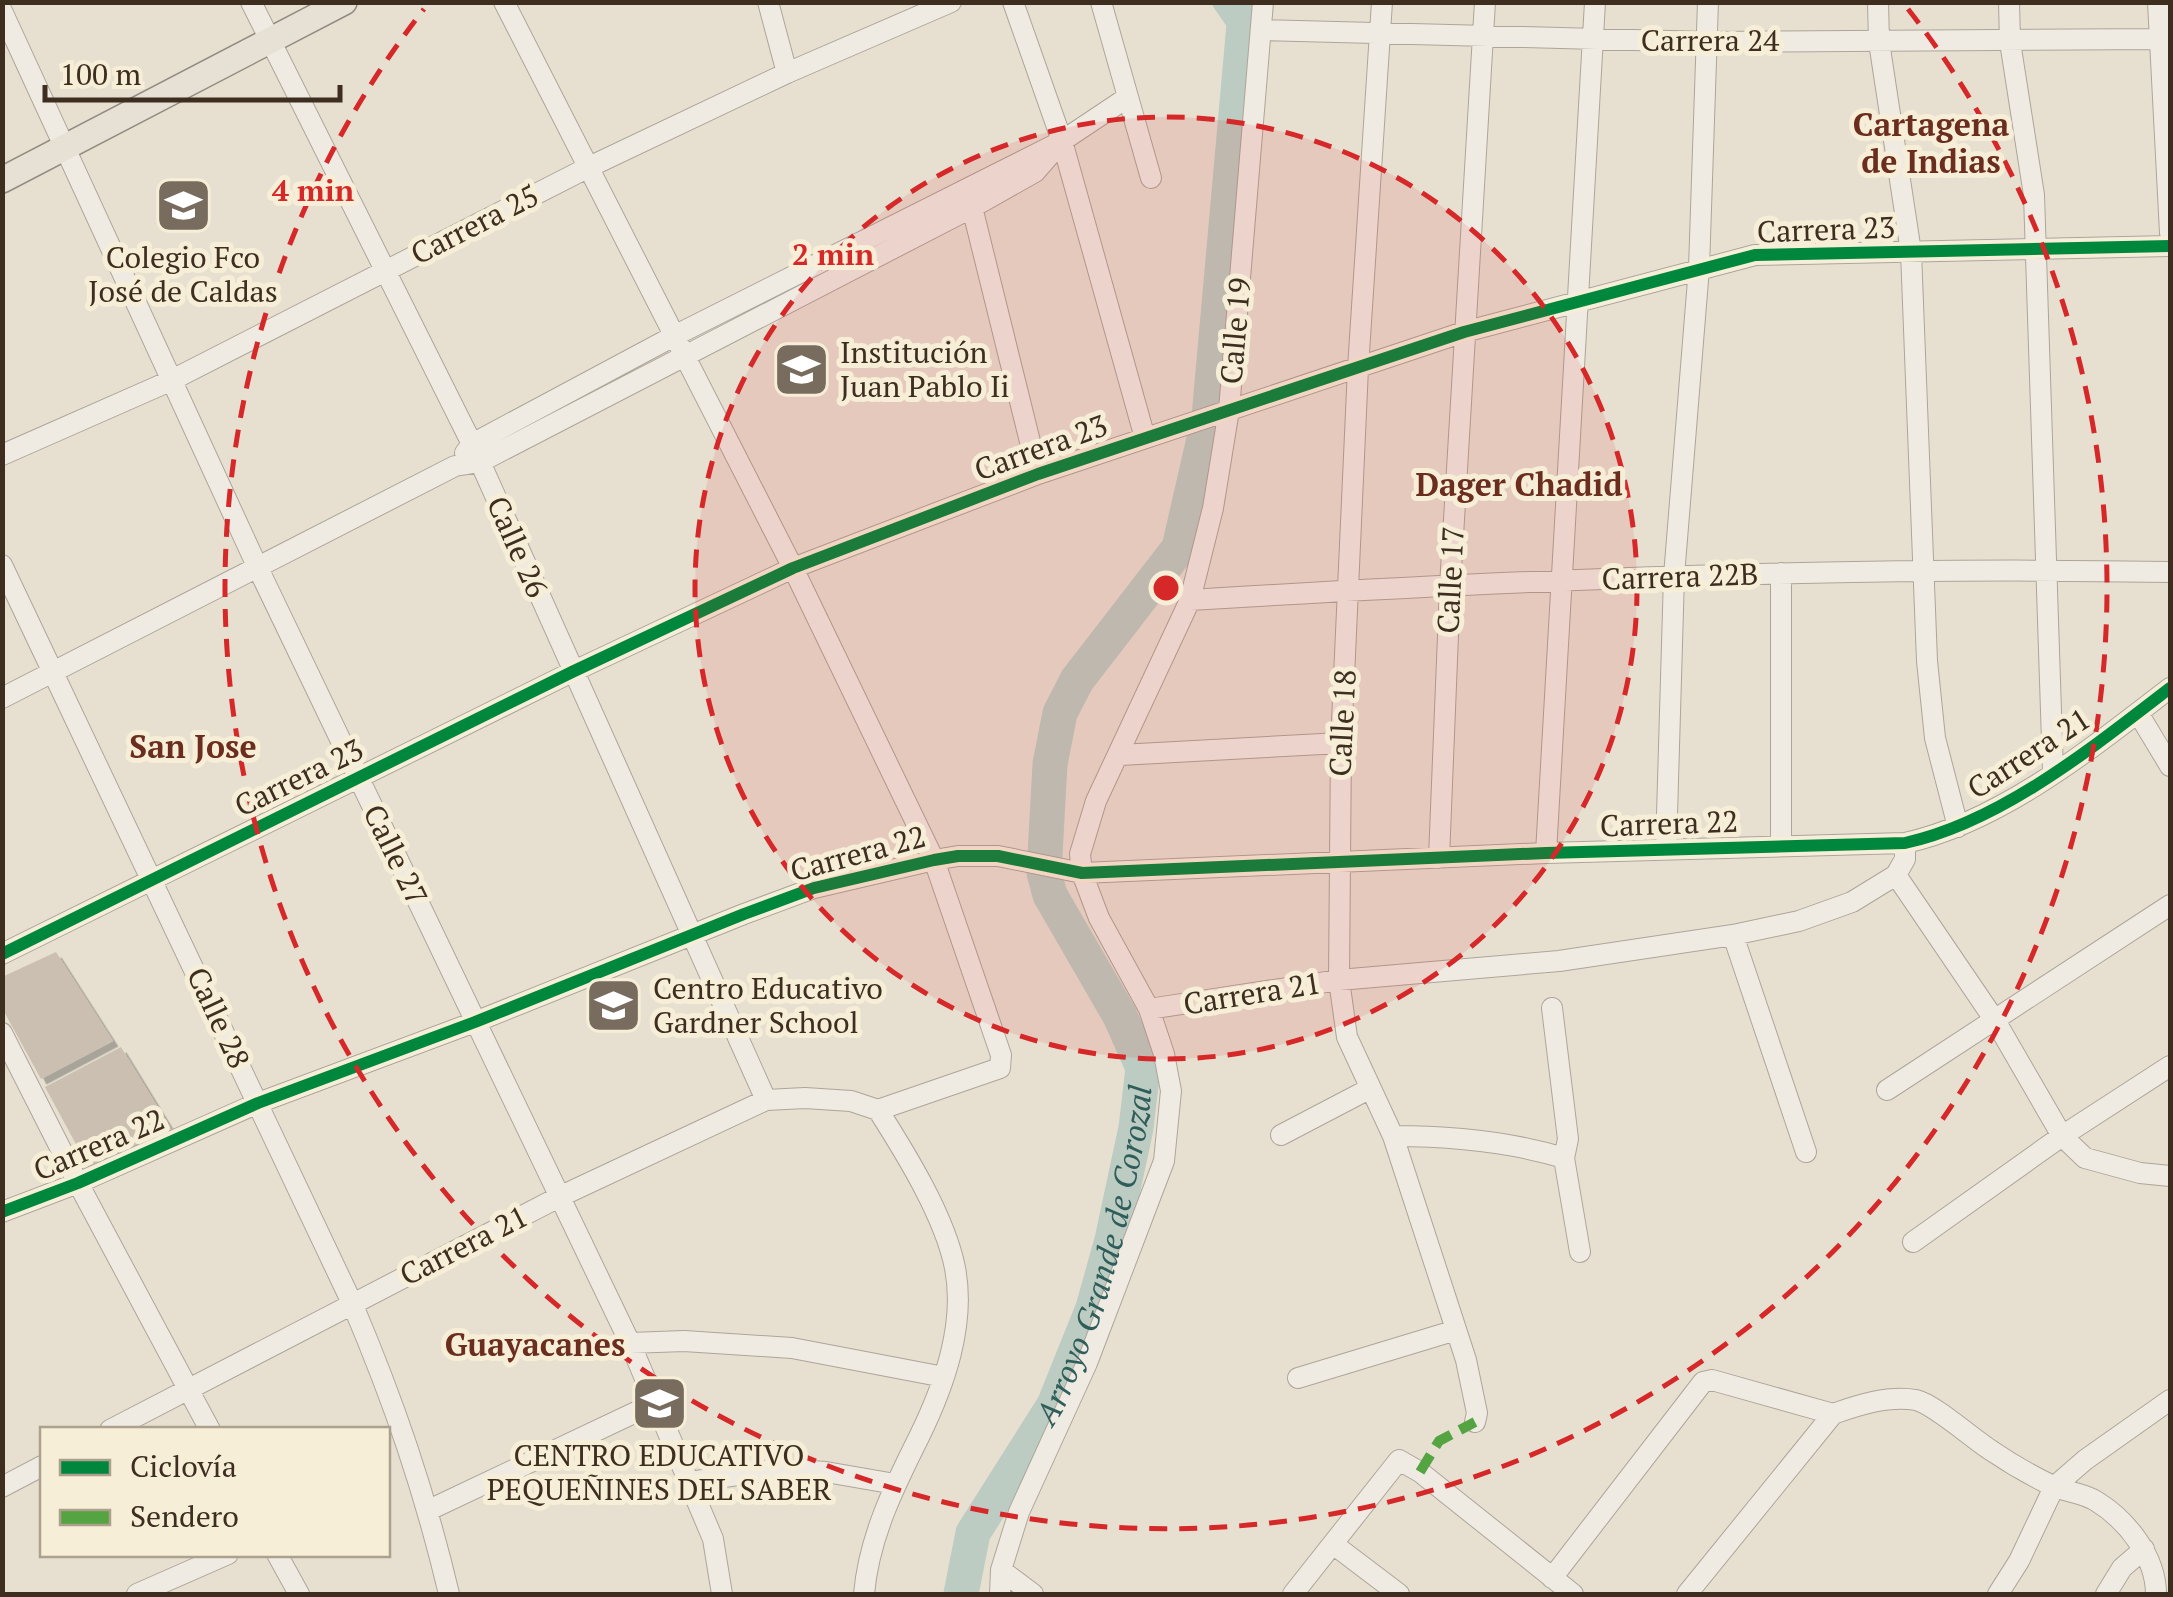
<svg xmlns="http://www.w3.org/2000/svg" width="2173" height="1597" viewBox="0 0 2173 1597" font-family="'PT Serif',serif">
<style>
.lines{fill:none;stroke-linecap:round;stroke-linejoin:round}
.canal{stroke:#bcccc2;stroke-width:20}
.river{stroke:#bcccc2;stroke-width:35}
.building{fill:#cbbfb2;filter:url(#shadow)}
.minor-casing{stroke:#ada599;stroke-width:22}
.major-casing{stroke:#928b80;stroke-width:28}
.minor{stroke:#efebe3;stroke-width:20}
.major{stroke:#e6e1d4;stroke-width:25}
.quiet{stroke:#54a441;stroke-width:10;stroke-dasharray:20 10;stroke-linecap:butt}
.cycleway-casing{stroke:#f7eed8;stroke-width:19}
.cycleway{stroke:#00873e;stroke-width:12}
.ring{fill:none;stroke:#d62828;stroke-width:5;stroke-dasharray:18 12}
.labels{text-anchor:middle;stroke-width:10;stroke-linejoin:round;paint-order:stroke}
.street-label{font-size:30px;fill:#3d2e20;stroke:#f7eed8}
.poi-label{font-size:30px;fill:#3d2e20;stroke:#f7eed8}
.neighbourhood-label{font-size:32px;font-weight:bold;fill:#6b2e1e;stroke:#f7eed8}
.water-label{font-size:32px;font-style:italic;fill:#2f5d5a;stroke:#f7eed8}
.centre{fill:#d62828;stroke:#f7eed8;stroke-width:5}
.ring-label{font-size:30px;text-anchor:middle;font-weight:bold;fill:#d62828;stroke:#f7eed8;stroke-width:10;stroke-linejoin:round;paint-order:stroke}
</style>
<defs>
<filter id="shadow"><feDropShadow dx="5.5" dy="5.5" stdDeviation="0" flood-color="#0004"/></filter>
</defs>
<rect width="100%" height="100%" fill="#e7e0d1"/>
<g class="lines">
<path class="canal" d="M1222 2 1243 32"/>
<path class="river" id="s1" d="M961 1594 973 1533 1054 1405 1093 1308 1112 1240 1136 1128 1143 1068 1120 1016 1050 895 1044 873 1050 764 1060 713 1077 680 1179 548 1209 417 1246 2"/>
</g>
<path class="building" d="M56 952 113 1041 41 1079 2 1008V977Z
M121 1047 173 1132 90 1170 45 1087Z"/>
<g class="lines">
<defs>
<path id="minor" d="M251 2 472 444 766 1100
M768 2 787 73
M1013 2 1062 141 1145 438
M1101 2 1151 178
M1382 2 1358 368 1341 743 1339 980 1347 1037 1393 1136 1466 1360 1477 1413 1475 1422
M1878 2 1879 42 1911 252 1927 661 1935 738 1958 827
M2009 2 2010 42 2034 195 2053 772
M2158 2 2170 233
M2 11 257 566 630 1343 713 1539 722 1594
M1262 30 1707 42 2159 39
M969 195 1038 474
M465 453 472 444 674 336 1062 141 1128 97
M2 455 170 381 587 168 787 73 951 2
M2 565 352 1303C394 1402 424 1489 449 1594
M1781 573V845
M1190 600C1516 580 1843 566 2170 572
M2 698 455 466 480 462 973 207 1035 172 1062 141
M2138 713 2170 766
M1120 755 1341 743
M1666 849 1674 576 1699 268 1708 2
M1546 853 1595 2
M1439 858 1450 586 1485 2
M1896 875 1996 1022 2062 1136 2085 1158 2140 1173 2170 1176
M1733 935 1806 1152
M2 954 572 672 793 568 1038 474 1464 332 1755 255 2170 246
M1552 1008 1568 1139 1564 1158 1580 1252
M1149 1009 1339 980 1559 961 1733 935 1799 921 1852 902 1896 875 1905 859V843
M2 1033 78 1183 210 1430
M1887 1090 2170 905
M1281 1135 1369 1089
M1393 1136C1451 1136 1508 1141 1564 1158
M2 1212 78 1183 258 1103 475 1022 744 914 814 888 934 860 958 856H998L1082 873 1546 853 1905 843C2001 822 2093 747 2170 688
M1913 1242 2062 1136 2170 1066
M630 1343 684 1341 792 1348 944 1377
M1298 1378 1453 1331
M110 1430 559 1197 766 1100 805 1098 851 1101 878 1110 1000 1068 1001 1055 934 860 793 568 504 2
M690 1482 778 1469 826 1472 895 1484
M2 1487 42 1466
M429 1510 655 1403
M1333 1544 1399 1594
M277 1554 299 1594
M1001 1570 1033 1594
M1552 1578 1703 1382 1712 1380 1833 1414
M137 1594 228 1554
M864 1594C869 1537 894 1487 919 1437 944 1386 966 1325 955 1268 945 1217 906 1154 878 1110
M1000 1594 1001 1570 1019 1512 1087 1363 1164 1161 1171 1091 1164 1054 1149 1009 1099 918 1082 873 1080 854 1096 801 1190 600 1213 508 1229 410 1263 2
M1293 1594 1399 1460 1420 1472 1573 1594
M1687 1594 1833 1414C1858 1405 1889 1395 1916 1400 1934 1404 1974 1440 1992 1451 2011 1464 2032 1476 2053 1486 2066 1492 2083 1493 2096 1501 2127 1520 2156 1557 2156 1594
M1998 1594 2019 1561 2054 1487 2085 1460 2170 1400
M2106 1594 2122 1568 2144 1549"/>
<path id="major" d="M2 180 344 2"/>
</defs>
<use href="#minor" class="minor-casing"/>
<use href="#major" class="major-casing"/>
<use href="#minor" class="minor"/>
<use href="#major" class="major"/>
<path class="quiet" d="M1420 1472 1439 1441 1475 1422"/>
<defs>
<path id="cycleway" d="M2 954 572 672 793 568 1038 474 1464 332 1755 255 2170 246
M2 1212 78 1183 258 1103 475 1022 744 914 814 888 934 860 958 856H998L1082 873 1546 853 1905 843C2001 822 2093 747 2170 688"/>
</defs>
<use href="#cycleway" class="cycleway-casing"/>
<use href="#cycleway" class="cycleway"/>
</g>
<circle cx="1166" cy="588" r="471" fill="#d62828" fill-opacity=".12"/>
<g class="ring">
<circle cx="1166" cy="588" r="471"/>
<path d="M1908 9A941 941 0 1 1 424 9"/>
</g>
<defs>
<symbol id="school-square" viewBox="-11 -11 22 22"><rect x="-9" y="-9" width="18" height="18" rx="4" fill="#786c5e" stroke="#f7eed8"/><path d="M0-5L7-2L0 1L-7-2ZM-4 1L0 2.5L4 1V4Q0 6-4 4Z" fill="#fff"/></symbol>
</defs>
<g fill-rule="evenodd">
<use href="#school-square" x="152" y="174" width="63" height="63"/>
<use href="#school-square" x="770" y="338" width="63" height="63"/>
<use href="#school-square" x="582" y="974" width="63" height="63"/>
<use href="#school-square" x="628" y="1372" width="63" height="63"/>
</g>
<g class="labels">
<g class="street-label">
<text x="1710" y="51">Carrera 24</text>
<text transform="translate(475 225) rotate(-27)" y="10">Carrera 25</text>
<text transform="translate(1826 230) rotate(-2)" y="10">Carrera 23</text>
<text transform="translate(1236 331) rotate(-85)" y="10">Calle 19</text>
<text transform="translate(1041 448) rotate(-20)" y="10">Carrera 23</text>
<text transform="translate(517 547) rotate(66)" y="10">Calle 26</text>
<text transform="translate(1680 577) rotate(-2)" y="10">Carrera 22B</text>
<text transform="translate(1451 580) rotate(-87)" y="10">Calle 17</text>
<text transform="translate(1343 723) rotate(-87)" y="10">Calle 18</text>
<text transform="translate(2029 754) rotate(-33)" y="10">Carrera 21</text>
<text transform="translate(299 778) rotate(-26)" y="10">Carrera 23</text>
<text transform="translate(1669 824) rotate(-2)" y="10">Carrera 22</text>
<text transform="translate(858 854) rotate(-15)" y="10">Carrera 22</text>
<text transform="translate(395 855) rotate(64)" y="10">Calle 27</text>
<text transform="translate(1252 994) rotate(-9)" y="10">Carrera 21</text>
<text transform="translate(218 1018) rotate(65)" y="10">Calle 28</text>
<text transform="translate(99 1145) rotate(-23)" y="10">Carrera 22</text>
<text transform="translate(464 1246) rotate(-27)" y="10">Carrera 21</text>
</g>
<g class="poi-label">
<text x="183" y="268">Colegio Fco<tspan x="183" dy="34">José de Caldas</tspan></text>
<text x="840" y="363" text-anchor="start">Institución<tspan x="840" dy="34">Juan Pablo Ii</tspan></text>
<text x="653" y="999" text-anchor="start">Centro Educativo<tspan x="653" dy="34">Gardner School</tspan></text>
<text x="659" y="1466">CENTRO EDUCATIVO<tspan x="659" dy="34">PEQUEÑINES DEL SABER</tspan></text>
</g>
<g class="neighbourhood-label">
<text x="1931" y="136">Cartagena<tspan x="1931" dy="37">de Indias</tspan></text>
<text x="1519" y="496">Dager Chadid</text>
<text x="193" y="758">San Jose</text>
<text x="535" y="1356">Guayacanes</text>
</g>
<g class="water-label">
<text dy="11" stroke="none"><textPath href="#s1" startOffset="370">Arroyo Grande de Corozal</textPath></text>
</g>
</g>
<circle cx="1166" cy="588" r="15" class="centre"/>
<g class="ring-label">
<text x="313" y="201">4 min</text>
<text x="833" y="265">2 min</text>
</g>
<rect width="2173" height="1597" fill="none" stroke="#3d2e20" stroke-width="10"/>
<rect x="40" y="1427" width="350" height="130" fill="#f7eed8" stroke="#ada18e" stroke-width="2.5"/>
<rect x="60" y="1460" width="50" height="15" fill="#00873e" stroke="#ada18e" stroke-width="2.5"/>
<text x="130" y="1477" font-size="30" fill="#3d2e20">Ciclovía</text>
<rect x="60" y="1510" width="50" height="15" fill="#54a441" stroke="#ada18e" stroke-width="2.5"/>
<text x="130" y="1527" font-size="30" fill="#3d2e20">Sendero</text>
<path d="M45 85v15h295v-15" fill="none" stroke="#3d2e20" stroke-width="5"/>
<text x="60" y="85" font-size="30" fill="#3d2e20" stroke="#f7eed8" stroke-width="8" paint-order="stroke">100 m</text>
</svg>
